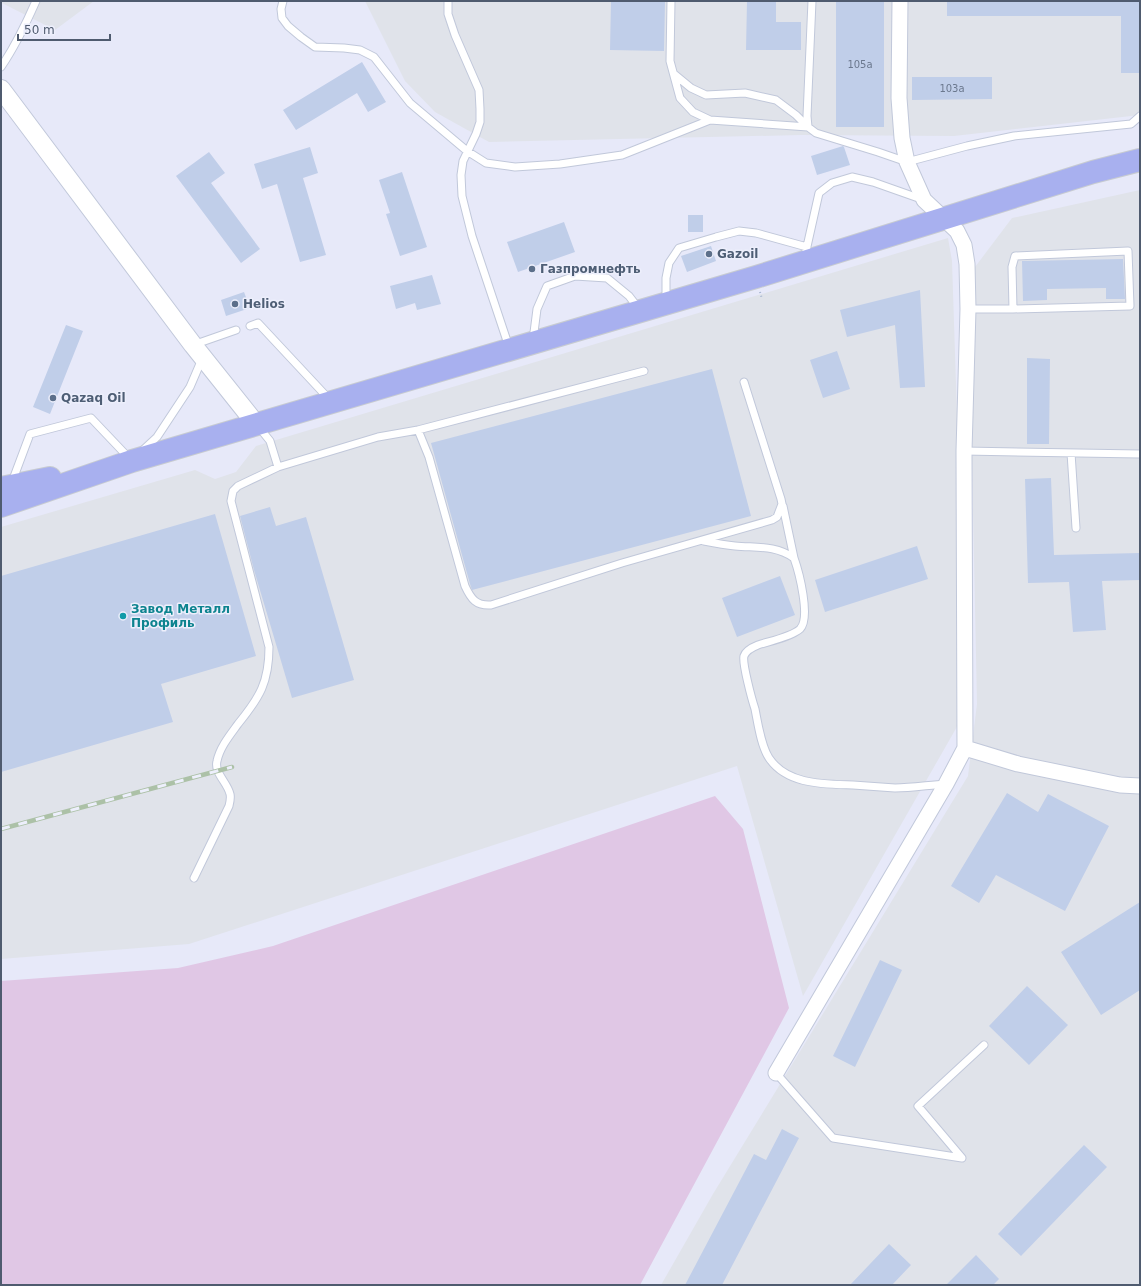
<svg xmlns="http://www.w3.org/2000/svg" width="1141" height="1286" viewBox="0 0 1141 1286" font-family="'DejaVu Sans',sans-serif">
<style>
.industrial{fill:#e0e3ea}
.green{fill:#e0c7e5}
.building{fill:#c0cee9}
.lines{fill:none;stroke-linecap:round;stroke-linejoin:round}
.service-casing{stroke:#c1c8da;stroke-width:9}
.minor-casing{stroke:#c1c8da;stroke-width:17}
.tertiary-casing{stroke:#c1c8da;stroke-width:20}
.primary-casing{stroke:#c7cbd1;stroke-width:24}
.path{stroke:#a5b4d0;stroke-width:2;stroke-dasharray:1 3;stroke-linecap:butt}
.service{stroke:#fff;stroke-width:7}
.minor{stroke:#fff;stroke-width:15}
.tertiary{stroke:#fff;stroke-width:18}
.primary{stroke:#a8b0ef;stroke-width:22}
.rail-casing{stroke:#acc1a7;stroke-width:4.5}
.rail{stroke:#edeffc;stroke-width:3;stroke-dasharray:9;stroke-linecap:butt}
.service-dot{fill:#5c6f8a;stroke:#edeffc;stroke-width:1.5}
.culture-dot{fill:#0f9aa8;stroke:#edeffc;stroke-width:1.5}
.labels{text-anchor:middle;stroke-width:3;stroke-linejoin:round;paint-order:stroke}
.number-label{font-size:10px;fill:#6b788e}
.service-label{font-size:12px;font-weight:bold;fill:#4e5e75;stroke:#edeffc;text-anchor:start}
.culture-label{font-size:12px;font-weight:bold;fill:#0d838f;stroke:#edeffc;text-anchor:start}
</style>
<rect width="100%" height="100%" fill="#e7e9f9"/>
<path class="industrial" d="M3 1H94L55 30 2 3Z
M365 1H1140V115L954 136 801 135 489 142 435 112 405 81Z
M1140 190V1285H661L713 1194 968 776 977 704 972 462 975 267 1012 218Z
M948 238 952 261 958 446V725L803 996 737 766 189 944 1 959V527L195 470 215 479 236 472 256 446Z"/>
<path class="green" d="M715 796 743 829 789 1008 640 1285H1V981L178 968 273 946Z"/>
<path class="building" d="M611 1 665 2 664 51 610 50Z
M747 1H776V22H801V50H746Z
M836 1H884V127H836Z
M947 1H1140V73H1121V16H947Z
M362 62 386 102 368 112 357 93 296 130 283 110Z
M912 77H992V99L912 100Z
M843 146 844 147 850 165 817 175 811 156Z
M310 147 318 173 303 178 326 255 300 262 277 184 262 189 254 164Z
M209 152 225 173 211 183 260 249 241 263 176 176Z
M402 172 427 247 400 256 386 214 390 213 379 180Z
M688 215H703V232H688Z
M564 222 575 252 518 272 507 242Z
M711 246 716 261 687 272 681 256Z
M1123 259 1125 299H1106V288L1047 289V300L1023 301 1022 261Z
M432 275 441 304 417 310 415 303 396 309 390 286Z
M920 290 925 387 900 388 895 325 847 337 840 310Z
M244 292 250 308 226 316 221 300Z
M66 325 83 331 50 414 33 407Z
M837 351 850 389 823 398 810 360Z
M1027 358 1050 359 1049 444H1027Z
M712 369 751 516 472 590 470 584 431 443Z
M1051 478 1054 555 1140 553V580L1102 581 1106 630 1073 632 1069 582 1028 583 1025 479Z
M270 507 276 526 306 517 354 680 292 698 254 570 240 516Z
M215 514 256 656 161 684 173 722 1 772V576Z
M917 546 928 579 825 612 815 580Z
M780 576 795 615 737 637 722 598Z
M1007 793 1038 812 1048 794 1109 826 1065 911 996 875 979 903 951 886Z
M1140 902V990L1101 1015 1061 952Z
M880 960 902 970 855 1067 833 1056Z
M1027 986 1068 1025 1029 1065 989 1026Z
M782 1129 799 1138 722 1285H685L754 1154 766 1160Z
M1084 1145 1107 1167 1021 1256 998 1234Z
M889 1244 911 1265 892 1285H850Z
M976 1255 999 1279 993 1285H946Z"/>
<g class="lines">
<defs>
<path id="service" d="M283 1 281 9 282 18 288 26 301 37 315 47 344 48 360 50 374 57 410 103 467 151 486 163 515 167 560 164 622 155 710 120
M448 1V14L455 35 479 90 480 109V122L476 134 463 161 461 175 462 196 472 236 509 347
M671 1 670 61 680 98 693 112 710 120 808 127 796 115 776 100 745 93 706 95 691 88 674 74
M812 1 807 116 808 127 816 133 878 152 907 162 967 146 1014 136 1131 124 1140 116
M1 67C16 45 25 26 36 1
M806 251 819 193 832 183 852 177 873 182 924 200
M666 301V278L669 263 679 248 716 237 739 231 756 233 807 247
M968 309H1013L1130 306 1128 251 1015 256 1012 267 1013 309
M250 326 258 323 329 399
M533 340 537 309 547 286 575 276 607 278 629 296 639 309
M193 345 236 330
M418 430 644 371
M143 450 157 437 190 387 202 359
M964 451 1140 454
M1071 453 1076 528
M278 467 378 437 418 430 429 457 465 586C471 599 476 606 491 605L622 563 772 520 777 517 782 504 781 499 744 382
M12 482 30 434 91 418 129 458
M783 506 794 558
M704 541C714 543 724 545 735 546 757 548 775 545 794 558 799 572 811 618 800 629 791 637 770 641 758 645 753 647 746 650 744 656 742 663 752 700 755 709 758 724 761 746 769 758 787 785 824 784 853 785 867 786 881 787 895 788 912 788 929 785 946 784
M194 878 229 806C230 802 231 798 230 794 227 782 214 773 217 761 220 747 230 735 238 724 260 697 269 682 269 647L231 501 233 491 238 486 278 467 270 441 258 426
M776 1073 833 1138 962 1158 918 1106 984 1045"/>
<path id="minor" d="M965 748 1018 764 1120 785 1140 786
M776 1073 946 784 965 748 964 451 968 309 967 264 964 245 957 231 924 200 907 162 902 138 899 98 900 1"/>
<path id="tertiary" d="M1 89 193 345 256 424"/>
<path id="primary" d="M1 488 50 478
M1 506 132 461 756 277 1093 172 1140 160"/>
</defs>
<use href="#service" class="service-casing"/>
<use href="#minor" class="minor-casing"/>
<use href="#tertiary" class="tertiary-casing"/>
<use href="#primary" class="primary-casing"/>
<path class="path" d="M760 292 762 299"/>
<use href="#service" class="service"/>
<use href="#minor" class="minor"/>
<use href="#tertiary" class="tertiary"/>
<use href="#primary" class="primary"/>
<defs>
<path id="rail" d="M1 829 232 767"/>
</defs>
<use href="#rail" class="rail-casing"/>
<use href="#rail" class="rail"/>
</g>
<g class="service-dot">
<circle cx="709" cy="254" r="4"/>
<circle cx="532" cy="269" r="4"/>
<circle cx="235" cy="304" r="4"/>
<circle cx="53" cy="398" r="4"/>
</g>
<circle class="culture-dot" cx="123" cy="616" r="4"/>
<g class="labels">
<g class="number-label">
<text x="860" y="68">105а</text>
<text x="952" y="92">103а</text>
</g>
<g class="service-label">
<text x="717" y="258">Gazoil</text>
<text x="540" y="273">Газпромнефть</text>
<text x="243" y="308">Helios</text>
<text x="61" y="402">Qazaq Oil</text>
</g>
<g class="culture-label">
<text x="131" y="613">Завод Металл<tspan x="131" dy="14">Профиль</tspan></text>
</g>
</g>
<rect width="1141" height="1286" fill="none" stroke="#4f5b6f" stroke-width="4"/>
<path d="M18 34v6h92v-6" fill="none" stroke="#4f5b6f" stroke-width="2"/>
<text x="24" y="34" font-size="12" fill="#4f5b6f" stroke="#edeffc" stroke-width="3" paint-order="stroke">50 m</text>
</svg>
